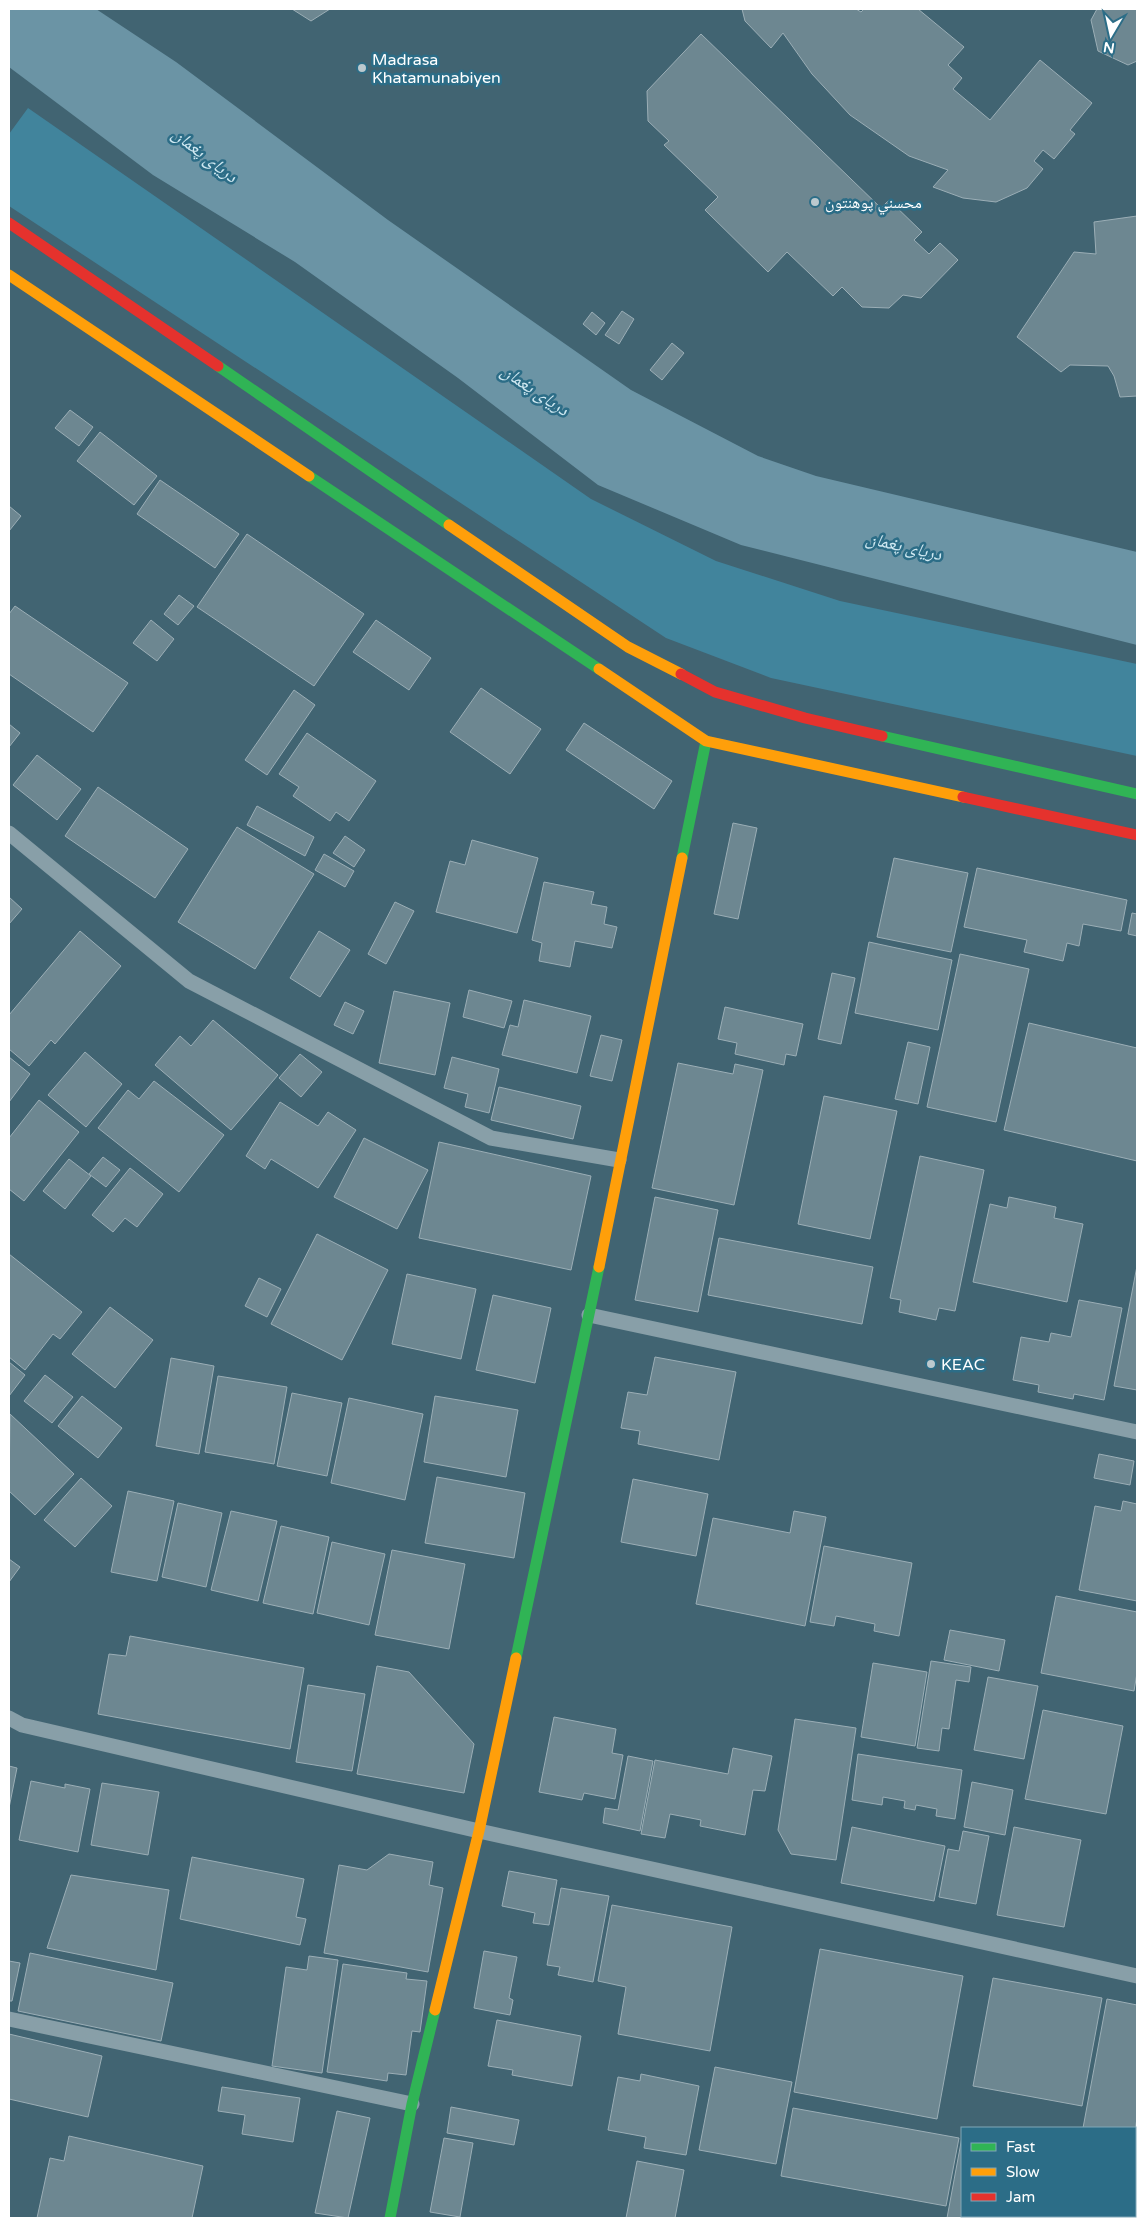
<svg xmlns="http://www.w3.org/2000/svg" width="1146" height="2227" viewBox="0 0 1146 2227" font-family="'Varela Round','Noto Naskh Arabic',sans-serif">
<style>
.green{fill:#41849c}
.water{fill:#6b94a5}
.building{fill:#6d8791;stroke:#9baeb6}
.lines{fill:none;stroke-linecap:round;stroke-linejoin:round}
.street{stroke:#889fa8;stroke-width:15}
.fast{stroke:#30b455;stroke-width:11}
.slow{stroke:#ff9f0a;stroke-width:11}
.jam{stroke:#e5322d;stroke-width:11}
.poi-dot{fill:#bcc9ce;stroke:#2c6d87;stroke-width:2}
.labels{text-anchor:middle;stroke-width:5;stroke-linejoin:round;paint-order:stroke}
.poi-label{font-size:16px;fill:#fff;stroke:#2c6d87;text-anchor:start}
.water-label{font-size:18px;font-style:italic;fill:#d0e9f2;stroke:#2c6d87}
</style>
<rect width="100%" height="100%" fill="#416472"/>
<path class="green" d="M28 108 591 499 716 561 840 601 1137 664V756L771 678 666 638 9 206V134Z"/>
<path class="water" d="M9 9H96L176 62 388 220 631 390 758 456 816 476 1137 552V645L741 545 598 485 458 378 295 262 153 175 9 67Z"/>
<path class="building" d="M292 9H330L311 21Z
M742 9H856L861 12 864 9H918L964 47 948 65 962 78 953 89 990 120 1040 60 1092 103 1070 130 1075 134 1054 159 1043 150 1034 161 1043 169 1027 188 996 202 963 198 933 187 948 170 909 156 850 115 812 74 783 33 771 48 745 21Z
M1097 9H1137V61L1128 65 1098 51 1091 20Z
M701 34 881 208 889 200 922 232 914 240 929 254 940 243 958 260 921 298 903 295 889 308 862 307 842 287 833 296 787 252 768 272 705 210 718 197 664 145 669 141 648 121 647 91Z
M1137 216V396L1120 397 1114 376 1108 366 1070 365 1061 372 1017 337 1074 252 1096 254 1094 222Z
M622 311 634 319 619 344 605 335Z
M592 312 605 323 596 335 583 324Z
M672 343 684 353 662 380 650 370Z
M70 410 93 427 79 446 55 428Z
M100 432 157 476 134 505 77 461Z
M160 480 239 534 215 568 137 514Z
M9 506 21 516 9 531Z
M247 534 364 614 314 686 197 607Z
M179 595 194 606 178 625 164 614Z
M15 606 128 683 93 732 9 674V614Z
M151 620 174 639 157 661 133 643Z
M376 620 431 658 409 690 353 652Z
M481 688 541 729 510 774 450 732Z
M294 690 315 705 267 775 245 760Z
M584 723 672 781 654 809 566 750Z
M9 724 20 733 9 747Z
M307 733 376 781 349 821 336 812 330 821 293 796 299 787 279 774Z
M37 755 81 789 57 820 13 785Z
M98 787 188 849 155 898 65 836Z
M257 806 314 837 305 856 247 825Z
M733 823 757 828 738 919 714 914Z
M237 827 314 874 255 969 178 922Z
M345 836 365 850 354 867 333 853Z
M472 840 538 858 517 933 436 912 450 861 465 865Z
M324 854 354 871 345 887 315 870Z
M894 858 968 873 951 952 877 937Z
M977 868 1127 900 1121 931 1083 924 1079 946 1067 943 1063 961 1024 952 1027 940 964 927Z
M544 882 594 892 591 904 607 907 604 924 617 927 612 948 575 941 570 967 539 961 542 943 532 940Z
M9 897 22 909 9 924Z
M395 902 414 911 386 964 368 954Z
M1132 913 1137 914V936L1128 934Z
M80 931 121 966 55 1044 51 1040 29 1066 9 1049V1015Z
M319 931 350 950 320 997 290 978Z
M869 942 952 960 938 1030 855 1013Z
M960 954 1029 969 996 1122 927 1107Z
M832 973 855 978 841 1044 818 1039Z
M469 990 512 1001 504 1028 463 1017Z
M394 991 450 1003 435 1075 379 1063Z
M524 1000 591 1016 577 1073 502 1055 510 1025 518 1027Z
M345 1002 364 1011 353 1034 334 1025Z
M725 1007 803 1024 796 1056 786 1054 784 1065 735 1054 737 1043 718 1039Z
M213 1020 278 1075 231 1130 155 1065 180 1036 191 1046Z
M1029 1023 1137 1048V1161L1004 1130Z
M601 1035 622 1040 612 1081 590 1076Z
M908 1042 930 1047 918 1104 895 1099Z
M85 1052 122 1084 86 1127 48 1095Z
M300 1054 322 1072 301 1097 279 1078Z
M9 1057 30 1074 9 1102Z
M452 1057 499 1069 489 1113 465 1107 468 1094 444 1088Z
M678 1063 733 1074 735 1064 763 1070 734 1205 652 1188Z
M154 1081 224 1135 179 1192 98 1128 128 1090 139 1099Z
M499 1087 581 1106 573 1139 491 1120Z
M824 1096 897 1111 870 1239 798 1224Z
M39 1100 79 1132 24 1201 9 1189V1138Z
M280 1102 318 1126 328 1112 356 1130 318 1188 271 1159 265 1169 246 1156Z
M364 1138 428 1170 397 1229 334 1197Z
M439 1142 591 1176 571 1270 419 1238Z
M920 1156 984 1170 955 1311 939 1308 936 1320 899 1312 901 1300 890 1298Z
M103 1157 120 1170 106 1187 89 1174Z
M69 1159 91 1176 65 1209 43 1191Z
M130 1168 163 1194 137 1227 125 1218 113 1232 92 1215Z
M655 1197 718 1210 698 1312 635 1300Z
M1009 1197 1056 1207 1054 1218 1083 1224 1067 1302 973 1282 990 1204 1007 1208Z
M317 1234 388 1270 342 1360 271 1324Z
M719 1238 873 1267 862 1324 708 1295Z
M9 1254 82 1312 60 1339 53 1334 25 1370 9 1357Z
M1137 1266V1390L1114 1386Z
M407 1274 476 1289 461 1359 392 1344Z
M259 1278 281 1289 267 1317 245 1306Z
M493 1295 551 1308 535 1383 476 1370Z
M1079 1300 1122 1308 1104 1400 1074 1394 1073 1399 1038 1392 1039 1385 1013 1380 1021 1337 1049 1342 1051 1333 1071 1337Z
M110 1307 153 1340 115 1388 72 1354Z
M655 1357 736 1372 719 1460 638 1444 640 1431 621 1428 628 1392 647 1395Z
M171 1358 214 1366 199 1454 156 1446Z
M9 1362 25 1375 9 1396Z
M45 1375 73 1397 52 1423 24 1401Z
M218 1376 287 1387 274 1464 205 1452Z
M292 1393 342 1403 327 1476 277 1466Z
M82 1396 122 1428 98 1458 58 1426Z
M435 1396 518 1410 506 1477 424 1462Z
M349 1398 423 1414 405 1500 331 1483Z
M10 1414 74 1474 35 1515 9 1491Z
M1099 1454 1134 1461 1130 1485 1094 1478Z
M437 1477 525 1493 514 1558 425 1543Z
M81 1478 112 1506 75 1547 44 1520Z
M633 1479 708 1494 696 1556 621 1542Z
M128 1491 174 1501 157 1581 111 1572Z
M1123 1501 1137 1504V1601L1079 1590 1095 1506 1121 1511Z
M178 1503 222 1513 206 1587 162 1577Z
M231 1511 277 1521 258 1601 211 1590Z
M794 1511 826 1517 805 1626 696 1604 713 1518 790 1533Z
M281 1526 329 1537 313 1614 263 1603Z
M332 1542 385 1554 369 1625 317 1613Z
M824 1546 912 1563 899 1636 874 1631 875 1624 836 1616 834 1626 810 1622Z
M392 1550 465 1564 449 1649 375 1635Z
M9 1559 20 1567 9 1582Z
M1056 1596 1137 1612V1673L1134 1691 1041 1673Z
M950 1630 1005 1640 999 1671 944 1660Z
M130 1636 304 1668 290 1749 98 1714 109 1654 126 1656Z
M931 1661 971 1667 969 1682 956 1680 949 1729 942 1728 939 1751 917 1748Z
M873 1663 927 1672 915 1746 861 1737Z
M377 1666 409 1672 474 1744 464 1793 357 1774Z
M988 1677 1038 1686 1024 1759 974 1750Z
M308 1685 365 1694 352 1771 296 1762Z
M1043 1710 1123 1726 1106 1814 1025 1799Z
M554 1717 616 1729 612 1753 623 1755 615 1799 584 1793 582 1800 539 1792Z
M795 1719 856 1728 836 1860 791 1854 778 1830Z
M733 1748 772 1756 765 1791 753 1790 745 1835 700 1826 701 1820 670 1814 665 1838 641 1834 655 1760 728 1774Z
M858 1754 962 1770 955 1819 936 1816 937 1809 916 1805 915 1810 904 1808 905 1801 883 1797 882 1805 852 1800Z
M628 1756 653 1761 640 1831 603 1823 605 1808 618 1810Z
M9 1766 17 1768 9 1808Z
M31 1781 65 1788V1784L90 1789 78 1852 19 1840Z
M972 1782 1013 1790 1005 1835 964 1827Z
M102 1783 159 1792 148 1855 91 1845Z
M852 1827 945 1846 934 1901 841 1883Z
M1014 1827 1081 1840 1064 1927 997 1915Z
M963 1831 989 1836 976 1904 939 1897 948 1849 959 1851Z
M389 1854 433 1862 429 1885 443 1888 428 1972 324 1953 339 1865 367 1870Z
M192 1857 304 1879 296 1917 306 1919 300 1945 180 1919Z
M509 1871 557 1880 549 1925 533 1923 535 1913 502 1906Z
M71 1875 169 1890 156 1970 47 1948Z
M561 1888 609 1896 593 1982 558 1975 560 1967 547 1965Z
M612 1905 732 1927 710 2051 618 2034 626 1987 598 1981Z
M820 1949 963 1976 937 2119 794 2092Z
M484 1951 517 1957 509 1998 513 2000 510 2015 474 2008Z
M30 1953 173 1983 161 2041 18 2011Z
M309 1956 338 1960 322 2073 272 2066 286 1967 307 1970Z
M9 1961 20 1963 12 2001H9Z
M343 1964 407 1973 406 1979 427 1981 420 2032 412 2031 406 2075 388 2073 387 2081 327 2072Z
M993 1978 1102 1998 1082 2106 973 2086Z
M1107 1999 1137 2005V2118L1135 2131V2128H1083Z
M497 2020 581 2036 572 2086 512 2075 513 2070 488 2066Z
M9 2034 102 2056 88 2117 9 2099Z
M715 2067 792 2082 776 2164 699 2150Z
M641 2074 699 2086 686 2155 644 2148 646 2137 608 2130 618 2077 640 2081Z
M222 2087 300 2098 293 2142 242 2134 245 2115 218 2111Z
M451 2107 519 2120 514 2145 447 2133Z
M793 2108 959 2138 946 2206 781 2176Z
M337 2111 370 2118 348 2218 315 2213Z
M69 2136 203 2166 192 2218H37L50 2158 64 2161Z
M962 2137V2216H1063V2218H947Z
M444 2138 473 2143 460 2217 430 2212Z
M637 2161 684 2170 675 2218H626Z"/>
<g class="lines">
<path class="street" d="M9 833 189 981 491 1138 619 1160
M589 1315 1137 1432
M9 1718 22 1725 479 1831 1137 1976
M9 2019 412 2104"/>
<path class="fast" d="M218 366 449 525
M309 476 599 669
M882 736 1137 794
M682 858 706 741
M516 1658 599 1267
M390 2218 412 2104 435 2010"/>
<path class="slow" d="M9 275 309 476
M449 525 628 647 681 674
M599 669 706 741 963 797
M599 1267 682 858
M435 2010 479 1831 516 1658"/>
<path class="jam" d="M9 223 218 366
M681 674 715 692 805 718 882 736
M963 797 1137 835"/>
</g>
<g class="poi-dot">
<circle cx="362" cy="68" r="5"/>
<circle cx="815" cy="202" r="5"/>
<circle cx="931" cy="1364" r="5"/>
</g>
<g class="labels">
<g class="poi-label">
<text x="372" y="65">Madrasa<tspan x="372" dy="18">Khatamunabiyen</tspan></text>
<text x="825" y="208">محسني پوهنتون</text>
<text x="941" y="1370">KEAC</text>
</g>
<g class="water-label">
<text transform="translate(205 155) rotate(38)" y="6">دریای پغمان</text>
<text transform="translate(535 390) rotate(34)" y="6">دریای پغمان</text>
<text transform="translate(904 546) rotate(13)" y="6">دریای پغمان</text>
</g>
</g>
<rect width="1146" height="2227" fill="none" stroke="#ffffff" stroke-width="20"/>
<rect x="961" y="2127" width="175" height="90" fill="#2c6d87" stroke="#80a7b7"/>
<rect x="971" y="2143" width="25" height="8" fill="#30b455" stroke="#80a7b7"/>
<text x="1006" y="2152" font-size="15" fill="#ffffff">Fast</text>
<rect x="971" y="2168" width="25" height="8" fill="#ff9f0a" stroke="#80a7b7"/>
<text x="1006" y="2177" font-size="15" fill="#ffffff">Slow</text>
<rect x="971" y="2193" width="25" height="8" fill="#e5322d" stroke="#80a7b7"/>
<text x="1006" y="2202" font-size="15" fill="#ffffff">Jam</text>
<g transform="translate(1111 35) rotate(189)" stroke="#2c6d87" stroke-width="4" paint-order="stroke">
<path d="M0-4L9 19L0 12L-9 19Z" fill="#ffffff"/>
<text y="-8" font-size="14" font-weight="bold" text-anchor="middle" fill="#ffffff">N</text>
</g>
</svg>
